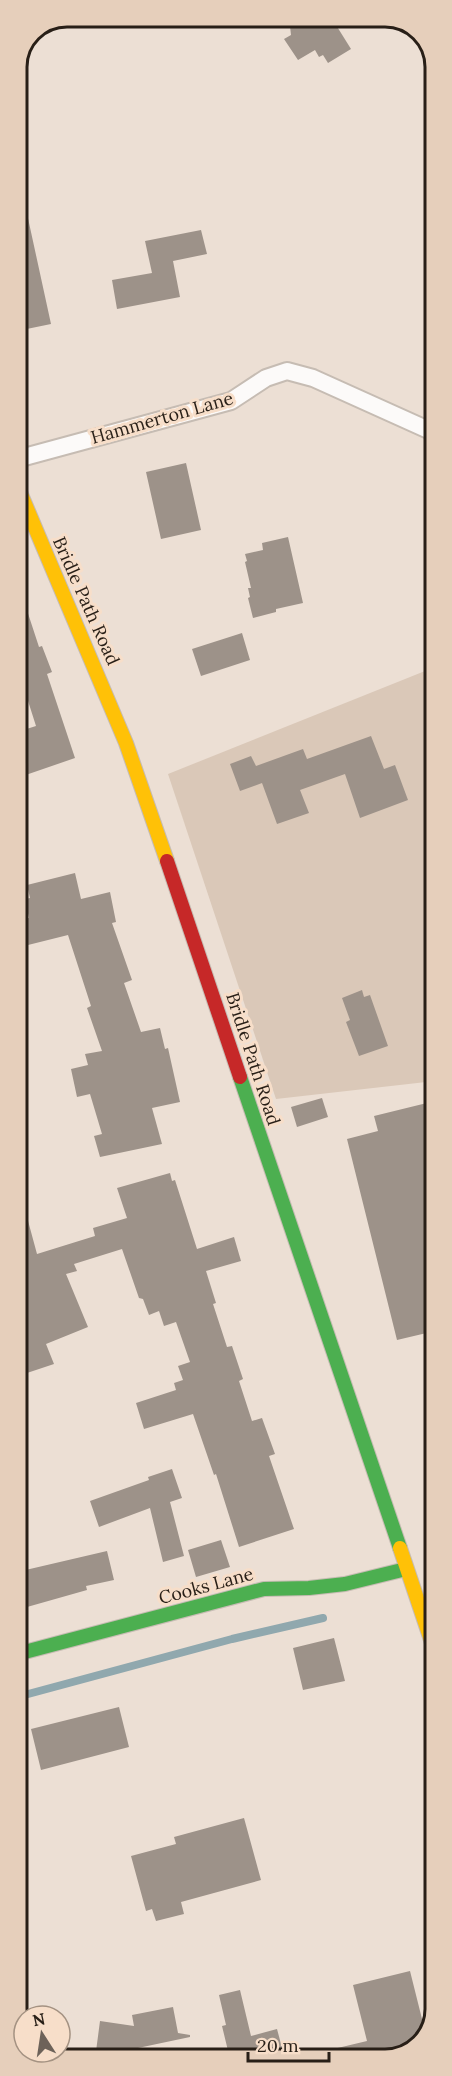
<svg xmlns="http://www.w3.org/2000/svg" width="452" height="2076" viewBox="0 0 452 2076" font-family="Lora,serif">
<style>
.green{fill:#dac8b8}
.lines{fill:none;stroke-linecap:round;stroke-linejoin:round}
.stream{stroke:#90a8ae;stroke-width:8}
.building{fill:#9d9289}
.lane-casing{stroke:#c6bcb3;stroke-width:20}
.fast-casing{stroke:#c6bcb3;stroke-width:16}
.slow-casing{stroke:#c6bcb3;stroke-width:16}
.jam-casing{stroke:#c6bcb3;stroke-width:16}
.lane{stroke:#fcfaf9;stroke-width:16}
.fast{stroke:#4caf50;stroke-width:14}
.slow{stroke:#ffc107;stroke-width:14}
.jam{stroke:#c62828;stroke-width:14}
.labels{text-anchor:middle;stroke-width:6;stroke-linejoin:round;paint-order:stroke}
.street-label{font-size:18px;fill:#281f17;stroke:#f7dec9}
.rim{fill:none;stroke:#281f17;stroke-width:3}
</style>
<rect width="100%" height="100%" fill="#ecdfd4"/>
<path class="green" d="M435 667V1081L276 1099 168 774Z"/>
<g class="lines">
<path class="stream" d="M17 1697 232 1639 323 1618"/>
</g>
<path class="building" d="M289 17H331L351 49 328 63 323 55 319 57 315 50 298 60 284 39 291 35Z
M26 209 51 324 17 331V211Z
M201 230 207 254 173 261 180 297 117 309 112 280 152 273 145 241Z
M186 463 201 530 161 539 146 472Z
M288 537 303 603 276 609V612L253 618 248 598 250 597 248 588H251L245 562 247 561 245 554 263 550 262 543Z
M17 592H21L39 647 42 646 52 672 47 674 75 758 17 778V732L36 726 22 682 17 684Z
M242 633 250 660 201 676 192 649Z
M371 736 384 769 395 765 408 800 360 818 345 774 300 790 309 813 277 824 262 783 240 791 230 764 251 756 256 766 303 749 307 759Z
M75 873 81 899 110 892 116 922 112 923 132 980 124 983 141 1032 160 1028 165 1049 168 1048 180 1102 152 1108 162 1144 100 1157 94 1136 102 1134 90 1094 77 1097 71 1069 88 1065 85 1054 102 1051 87 1008 91 1006 68 935 24 946 17 920 29 918 25 899 30 898 27 885Z
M362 990 364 997 370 995 388 1046 359 1056 346 1022 350 1020 342 998Z
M322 1098 328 1117 297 1127 291 1107Z
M435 1101V1331L397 1340 347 1139 378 1131 374 1116Z
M170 1173 172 1181 175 1180 197 1249 234 1237 241 1261 206 1271 216 1303 213 1304 227 1347 232 1346 243 1379 239 1381 252 1421 262 1418 275 1454 269 1456 294 1529 239 1547 216 1474 214 1475 193 1414 144 1429 136 1403 176 1390 174 1383 183 1380 178 1366 190 1362 176 1322 164 1326 159 1311 149 1315 143 1299 139 1298 122 1249 74 1264 77 1271 66 1274 88 1327 46 1344 54 1364 21 1375 17 1364V1207L24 1206 37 1254 95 1236 93 1228 127 1218 117 1188Z
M172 1469 182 1498 170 1502 184 1556 163 1562 150 1508 99 1527 90 1501 149 1480 148 1477Z
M221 1540 230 1567 196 1577 188 1550Z
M107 1551 114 1580 86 1586 87 1590 20 1609 17 1596V1572Z
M334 1638 345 1681 303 1690 293 1648Z
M119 1707 129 1747 41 1770 31 1729Z
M244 1818 261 1880 181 1902 184 1914 156 1921 152 1909 146 1911 131 1856 176 1844 174 1837Z
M410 1971 426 2035 423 2042 392 2059H326L325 2051 367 2041 353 1985Z
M240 1990 251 2036 277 2029 285 2059H230L222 2026 226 2025 219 1995Z
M173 2007 178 2033 190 2035V2037L119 2052 118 2059H95L100 2021 134 2026 132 2015Z"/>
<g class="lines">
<defs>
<path id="lane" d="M17 459 231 401 266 378 287 371 313 378 435 433"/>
<path id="fast" d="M240 1077 400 1548
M17 1654 264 1589 309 1588 345 1584 406 1569"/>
<path id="slow" d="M17 485 126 743 167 861
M400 1548 435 1652"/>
<path id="jam" d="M167 861 240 1077"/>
</defs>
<use href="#lane" class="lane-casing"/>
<use href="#fast" class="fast-casing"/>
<use href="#slow" class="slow-casing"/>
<use href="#jam" class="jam-casing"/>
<use href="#lane" class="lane"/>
<use href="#fast" class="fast"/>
<use href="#slow" class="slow"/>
<use href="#jam" class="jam"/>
</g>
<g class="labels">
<g class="street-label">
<text transform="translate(162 418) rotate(-16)" y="6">Hammerton Lane</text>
<text transform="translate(86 601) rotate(66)" y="6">Bridle Path Road</text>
<text transform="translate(253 1059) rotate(72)" y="6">Bridle Path Road</text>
<text transform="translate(206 1586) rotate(-15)" y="6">Cooks Lane</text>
</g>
</g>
<path d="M0 0H452V2076H0ZM67 27H385A40 40 0 0 1 425 67V2009A40 40 0 0 1 385 2049H67A40 40 0 0 1 27 2009V67A40 40 0 0 1 67 27Z" fill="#e6cfbb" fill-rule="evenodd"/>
<path class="rim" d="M67 27H385A40 40 0 0 1 425 67V2009A40 40 0 0 1 385 2049H67A40 40 0 0 1 27 2009V67A40 40 0 0 1 67 27Z"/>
<g transform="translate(42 2034) rotate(348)"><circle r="28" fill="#f7dec9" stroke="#a49282" stroke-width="1.5"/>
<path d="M0-4.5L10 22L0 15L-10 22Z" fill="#6d6259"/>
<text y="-9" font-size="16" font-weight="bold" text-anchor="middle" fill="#281f17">N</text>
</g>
<path d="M248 2052v9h81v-9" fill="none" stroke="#281f17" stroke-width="3"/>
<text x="257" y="2052" font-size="18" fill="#281f17" stroke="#f7dec9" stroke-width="4.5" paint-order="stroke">20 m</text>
</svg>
